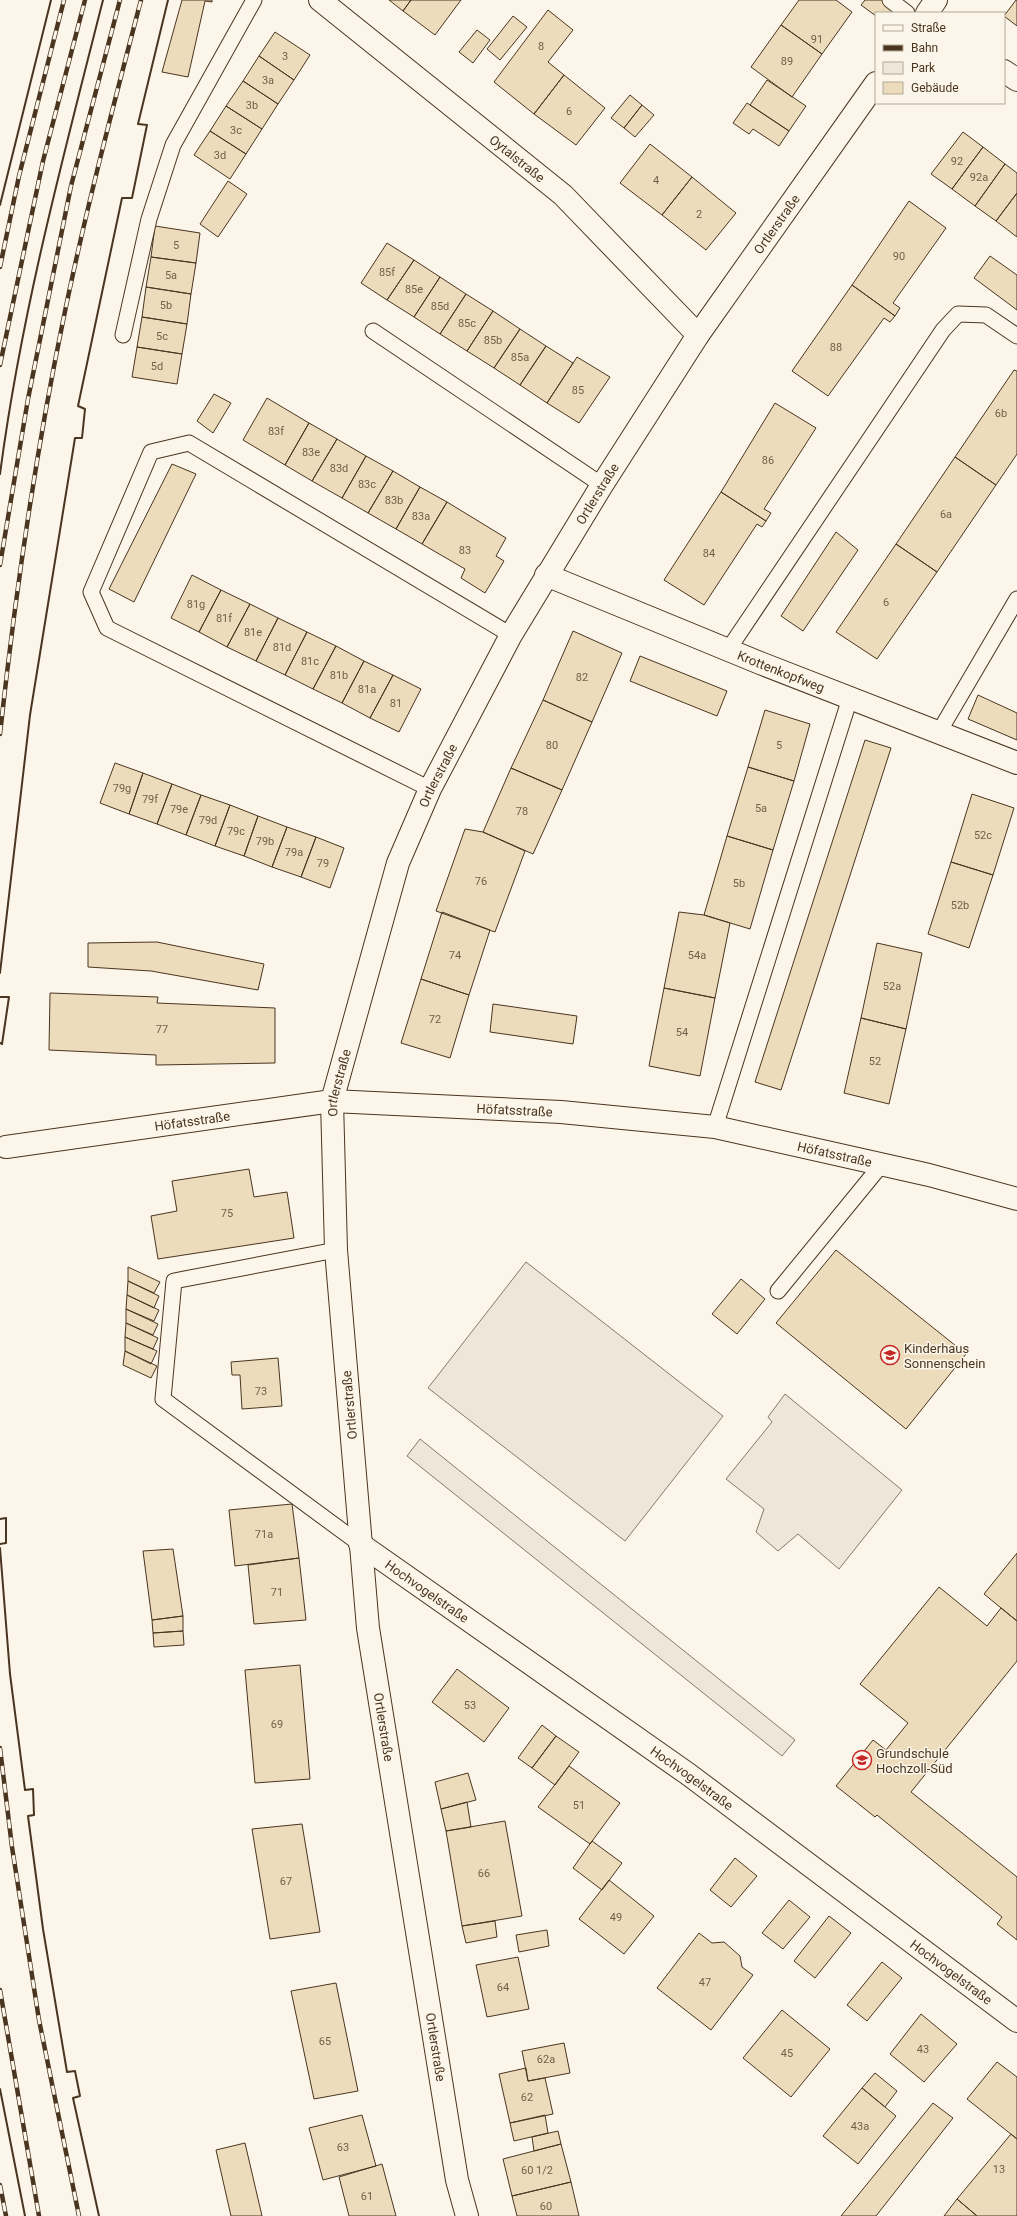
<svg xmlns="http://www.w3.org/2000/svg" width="1017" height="2216" viewBox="0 0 1017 2216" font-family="Roboto,sans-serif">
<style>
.green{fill:#ede6d9;stroke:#887966}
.building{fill:#ecdcbc;stroke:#4a3520}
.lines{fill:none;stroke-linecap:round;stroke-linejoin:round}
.lane-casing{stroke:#4a3520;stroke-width:17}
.street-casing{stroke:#4a3520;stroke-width:24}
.lane{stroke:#fbf6e9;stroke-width:15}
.street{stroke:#fbf6e9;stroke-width:22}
.rail-casing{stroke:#4a3520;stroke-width:4.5}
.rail{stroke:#fbf6e9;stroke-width:3;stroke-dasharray:9;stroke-linecap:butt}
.wall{stroke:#4a3520;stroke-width:2}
.labels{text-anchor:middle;stroke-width:3;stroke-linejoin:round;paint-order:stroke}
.number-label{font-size:11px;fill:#725f47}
.street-label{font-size:13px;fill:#4a3520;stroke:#fbf6e9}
.poi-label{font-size:13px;fill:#4a3520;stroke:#fbf6e9;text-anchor:start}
</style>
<rect width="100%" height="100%" fill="#fbf6e9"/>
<path class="green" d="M526 1262 723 1416 625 1541 428 1388Z
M785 1394 902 1490 839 1569 798 1534 778 1551 756 1532 764 1509 726 1479 772 1422 768 1417Z
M420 1439 795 1740 782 1756 407 1456Z"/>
<path class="building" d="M182 0H212V2L205 1 188 77 162 72Z
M389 0H411L403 11Z
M411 0H461L435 35 403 11Z
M799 0H836L852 12 822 54 781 25Z
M865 0H882L898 11 896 13H876V16L861 5Z
M1016 0H1017V26L1004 16Z
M548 10 573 30 548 62 564 75 534 114 494 82Z
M513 16 527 27 500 60 487 49Z
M781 25 822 54 792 97 751 67Z
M477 30 490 40 473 63 459 52Z
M275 32 310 55 294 80 259 56Z
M259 56 294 80 278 104 243 81Z
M564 75 605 108 576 145 534 114Z
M767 80 806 106 789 131 750 105Z
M243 81 278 104 262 129 226 106Z
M630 95 642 105 624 128 611 118Z
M747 103 789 131 779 146 753 129 749 134 733 123Z
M642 105 654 115 635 137 624 128Z
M226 106 262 129 246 154 210 131Z
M210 131 246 154 230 179 194 155Z
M963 132 983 147 952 189 931 174Z
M650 144 692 177 662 215 620 183Z
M983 147 1005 164 975 206 952 189Z
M1005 164 1017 173V193L996 221 975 206Z
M692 177 736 213 706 250 662 215Z
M228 181 247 194 218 237 200 224Z
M1017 193V237L996 221Z
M909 201 946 228 893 303 900 308 895 316 852 285Z
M155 226 200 233 196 263 151 257Z
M387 243 414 260 387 300 361 283Z
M990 256 1017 275V310L974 278Z
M151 257 196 263 191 294 146 287Z
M414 260 440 277 414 317 387 300Z
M440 277 466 294 440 334 414 317Z
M852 285 895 316 890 322 884 318 828 396 792 371Z
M146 287 191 294 187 324 142 317Z
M466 294 493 311 467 351 440 334Z
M493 311 520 329 494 368 467 351Z
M142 317 187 324 182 354 137 347Z
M520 329 546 346 520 385 494 368Z
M546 346 573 363 547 403 520 385Z
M137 347 182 354 177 384 132 377Z
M577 357 610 377 579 423 547 403Z
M1014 370 1017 371V454L996 485 955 457Z
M214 394 231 403 213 433 197 421Z
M267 398 309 423 285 465 243 440Z
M775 403 816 428 764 509 771 513 766 521 721 492Z
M309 423 337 439 312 481 285 465Z
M337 439 366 456 342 498 312 481Z
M366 456 393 471 368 513 342 498Z
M955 457 996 485 937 572 896 544Z
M172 464 196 474 134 602 109 589Z
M393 471 420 487 396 529 368 513Z
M420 487 447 502 422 544 396 529Z
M721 492 766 521 762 527 757 524 704 605 664 580Z
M447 502 506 538 496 556 504 561 485 593 461 578 465 569 422 544Z
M836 532 858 550 803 631 781 616Z
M896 544 937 572 877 659 836 632Z
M192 575 221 590 199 632 171 618Z
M221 590 250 604 227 647 199 632Z
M250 604 278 618 256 661 227 647Z
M278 618 307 632 285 675 256 661Z
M573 631 622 653 592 722 543 700Z
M307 632 336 646 313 689 285 675Z
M336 646 364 661 342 703 313 689Z
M640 656 727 691 717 716 630 681Z
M364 661 393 675 370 718 342 703Z
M393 675 421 689 399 732 370 718Z
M978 695 1017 713V740L968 719Z
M543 700 592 722 562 790 511 768Z
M765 710 810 724 794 781 748 767Z
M865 740 891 748 781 1090 755 1082Z
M115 763 143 773 129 814 100 803Z
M748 767 794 781 773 850 727 836Z
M511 768 562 790 533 854 483 832Z
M143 773 172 784 157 824 129 814Z
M172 784 201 795 186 835 157 824Z
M972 794 1014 808 993 875 951 862Z
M201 795 230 805 215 846 186 835Z
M230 805 258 816 244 856 215 846Z
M258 816 287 827 272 867 244 856Z
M287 827 316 837 301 877 272 867Z
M465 829 483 832 525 851 495 932 436 911Z
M727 836 773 850 750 929 704 915Z
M316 837 344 848 330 888 301 877Z
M951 862 993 875 969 948 928 934Z
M442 912 490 930 469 995 421 979Z
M679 912 704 915 730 923 715 998 664 988Z
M157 942 264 964 258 990 151 971 88 967V943Z
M877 943 922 953 906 1029 861 1018Z
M421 979 469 995 450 1058 401 1043Z
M664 988 715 998 700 1076 649 1066Z
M50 993 158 997 157 1003 275 1008V1063L156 1065V1055L49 1050Z
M493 1004 577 1016 573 1044 490 1032Z
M861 1018 906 1029 889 1104 844 1093Z
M249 1169 254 1197 287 1192 294 1238 158 1259 151 1216 177 1211 172 1181Z
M836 1250 966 1354 906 1429 776 1323Z
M128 1267 160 1282 154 1293 128 1281Z
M741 1279 765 1299 737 1334 712 1314Z
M128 1281 159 1296 154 1308 127 1295Z
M127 1295 159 1310 154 1321 126 1309Z
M126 1309 158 1324 153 1335 126 1323Z
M126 1323 158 1338 153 1349 125 1337Z
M125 1337 157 1351 151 1364 125 1351Z
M125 1351 157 1366 151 1378 123 1365Z
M278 1358 282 1406 242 1409 240 1375H232L231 1362Z
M292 1504 299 1558 235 1566 229 1510Z
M173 1549 183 1616 152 1620 143 1551Z
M1017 1553V1621L984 1594Z
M299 1558 306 1620 254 1624 248 1565Z
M939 1587 987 1626 1001 1608 1017 1621V1661L911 1792 1017 1877V1940L997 1924 1002 1917 877 1815 875 1817 836 1786 873 1740 886 1750 908 1723 860 1684Z
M183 1616V1631L153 1633 152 1620Z
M183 1631 184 1645 154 1647 153 1633Z
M300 1665 310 1779 255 1783 245 1670Z
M457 1669 509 1708 484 1742 432 1702Z
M542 1725 556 1736 532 1768 518 1758Z
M556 1736 579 1752 555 1785 532 1768Z
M569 1766 620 1803 590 1844 538 1807Z
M468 1773 476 1800 441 1809 435 1782Z
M467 1802 471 1827 446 1831 441 1809Z
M505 1821 522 1916 462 1926 446 1831Z
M302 1824 320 1932 270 1939 252 1829Z
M592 1841 622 1863 602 1890 573 1868Z
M735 1858 757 1876 731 1907 710 1890Z
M609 1880 654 1916 624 1954 579 1919Z
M789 1900 810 1917 783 1949 762 1933Z
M829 1916 851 1933 815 1978 794 1961Z
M495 1921 497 1937 466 1943 462 1926Z
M547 1930 549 1946 519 1952 516 1935Z
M699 1933 712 1943 724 1942 740 1956 742 1967 753 1975 711 2030 657 1988Z
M518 1957 529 2009 487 2017 476 1965Z
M882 1962 902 1978 867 2021 847 2005Z
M336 1983 358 2091 314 2099 291 1991Z
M782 2010 830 2049 791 2097 743 2058Z
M921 2014 957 2044 924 2082 890 2054Z
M564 2043 570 2073 528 2081 522 2051Z
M997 2062 1017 2077V2139L967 2099Z
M526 2068 528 2081 545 2078 553 2114 510 2123 499 2074Z
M875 2073 897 2091 885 2107 862 2088Z
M862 2088 896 2116 858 2164 823 2136Z
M933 2103 953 2118 876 2216H841Z
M362 2115 376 2166 323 2180 309 2128Z
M545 2115 548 2133 514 2141 510 2123Z
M558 2131 561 2144 534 2151 532 2137Z
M1011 2134 1017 2139V2216H977L957 2199Z
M245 2143 262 2216H231L216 2150Z
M561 2144 571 2182 512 2196 503 2159Z
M382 2164 396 2216H349L339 2177Z
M571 2182 579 2216H517L512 2196Z
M957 2199 977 2216H944Z"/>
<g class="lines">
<defs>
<path id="lane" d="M890 0 907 13
M373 331 602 485
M123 335 149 219 173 145 254 0
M728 650 943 330 958 314 986 315 1017 336
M939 732 1017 599
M430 789 107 628 91 592 151 452 189 443 511 635
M715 1127 850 698
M336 1250 174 1281 163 1399 360 1544
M778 1291 882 1164"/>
<g id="street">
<path id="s1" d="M320 0 563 195 698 335"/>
<path d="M927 13 936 0"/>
<path d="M1004 71 1017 80"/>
<path id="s2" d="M546 575 760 663 1017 763"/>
<path id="s3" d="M6 1147 332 1101 561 1112 715 1127 929 1175 1017 1199"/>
<path id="s4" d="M360 1544 688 1774 1017 2021"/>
<path id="s5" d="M467 2216 457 2180 368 1628 336 1250 332 1101 398 863 430 789 511 635 602 485 698 335 876 83"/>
</g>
</defs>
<use href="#lane" class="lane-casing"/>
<use href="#street" class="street-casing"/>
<use href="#lane" class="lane"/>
<use href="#street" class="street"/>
<defs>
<path id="rail" d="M0 267 19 176 64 0
M0 365 43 161 85 0
M0 565 28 399 71 186 120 0
M0 734C15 596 35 457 63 321 85 213 113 107 141 0
M0 1748 12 1847 39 2020 79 2216
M0 1990 39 2216
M0 2185 6 2216"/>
</defs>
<use href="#rail" class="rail-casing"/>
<use href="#rail" class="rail"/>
<path class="wall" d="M0 205 51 0
M0 474C21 314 63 157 103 0
M0 973 30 715 75 438H82L85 409 78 406 122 198H132L147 125 138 124 168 0
M0 997H9L2 1044 0 1043
M0 1519 6 1518V1543L0 1544
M0 1548 10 1674 25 1790 33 1789 34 1815 28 1816 43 1929 67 2072 75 2071 80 2096 73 2098 99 2216
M0 2089 25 2216"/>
</g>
<defs>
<symbol id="school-ring" viewBox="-11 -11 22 22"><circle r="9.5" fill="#fbf6e9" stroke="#c62828" stroke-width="1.5"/><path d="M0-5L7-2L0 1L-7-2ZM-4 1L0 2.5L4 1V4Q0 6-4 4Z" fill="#c62828"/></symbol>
</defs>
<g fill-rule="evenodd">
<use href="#school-ring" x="879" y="1344" width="22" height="22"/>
<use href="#school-ring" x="851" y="1749" width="22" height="22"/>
</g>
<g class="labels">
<g class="number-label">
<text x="817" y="43">91</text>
<text x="541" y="50">8</text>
<text x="285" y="60">3</text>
<text x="787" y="65">89</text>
<text x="268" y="84">3a</text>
<text x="252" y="109">3b</text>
<text x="569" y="115">6</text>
<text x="236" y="134">3c</text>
<text x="220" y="159">3d</text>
<text x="957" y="165">92</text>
<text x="979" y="181">92a</text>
<text x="656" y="184">4</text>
<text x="699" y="218">2</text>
<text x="176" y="249">5</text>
<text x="899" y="260">90</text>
<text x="387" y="276">85f</text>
<text x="171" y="279">5a</text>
<text x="414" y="293">85e</text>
<text x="166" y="309">5b</text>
<text x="440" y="310">85d</text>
<text x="467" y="327">85c</text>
<text x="162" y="340">5c</text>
<text x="493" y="344">85b</text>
<text x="836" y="351">88</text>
<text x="520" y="361">85a</text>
<text x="157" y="370">5d</text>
<text x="578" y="394">85</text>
<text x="1001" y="417">6b</text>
<text x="276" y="435">83f</text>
<text x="311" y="456">83e</text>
<text x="768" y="464">86</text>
<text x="339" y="472">83d</text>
<text x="367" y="488">83c</text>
<text x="394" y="504">83b</text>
<text x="946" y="518">6a</text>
<text x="421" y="520">83a</text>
<text x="465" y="554">83</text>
<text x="709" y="557">84</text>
<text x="886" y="606">6</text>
<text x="196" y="608">81g</text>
<text x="224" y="622">81f</text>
<text x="253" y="636">81e</text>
<text x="282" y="651">81d</text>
<text x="310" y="665">81c</text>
<text x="339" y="679">81b</text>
<text x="582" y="681">82</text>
<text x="367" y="693">81a</text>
<text x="396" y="707">81</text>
<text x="552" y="749">80</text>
<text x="779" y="749">5</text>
<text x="122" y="792">79g</text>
<text x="150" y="803">79f</text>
<text x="761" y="812">5a</text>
<text x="179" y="813">79e</text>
<text x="522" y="815">78</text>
<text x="208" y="824">79d</text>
<text x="236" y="835">79c</text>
<text x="983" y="839">52c</text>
<text x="265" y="845">79b</text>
<text x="294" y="856">79a</text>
<text x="323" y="867">79</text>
<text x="481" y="885">76</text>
<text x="739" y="887">5b</text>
<text x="960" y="909">52b</text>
<text x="455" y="959">74</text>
<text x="697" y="959">54a</text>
<text x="892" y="990">52a</text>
<text x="435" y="1023">72</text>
<text x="162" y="1033">77</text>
<text x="682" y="1036">54</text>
<text x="875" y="1065">52</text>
<text x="227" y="1217">75</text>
<text x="261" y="1395">73</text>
<text x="264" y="1538">71a</text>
<text x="277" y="1596">71</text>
<text x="470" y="1709">53</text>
<text x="277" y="1728">69</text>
<text x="579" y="1809">51</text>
<text x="484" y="1877">66</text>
<text x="286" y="1885">67</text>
<text x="616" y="1921">49</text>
<text x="705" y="1986">47</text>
<text x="503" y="1991">64</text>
<text x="325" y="2045">65</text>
<text x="923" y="2053">43</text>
<text x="787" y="2057">45</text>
<text x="546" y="2063">62a</text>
<text x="527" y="2101">62</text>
<text x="860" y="2130">43a</text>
<text x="343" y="2151">63</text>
<text x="999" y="2173">13</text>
<text x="537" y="2174">60 1/2</text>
<text x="367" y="2200">61</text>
<text x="546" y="2210">60</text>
</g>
<g class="street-label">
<text dy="5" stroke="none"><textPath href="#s1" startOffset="253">Oytalstraße</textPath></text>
<text dy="5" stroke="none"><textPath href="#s5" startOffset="2116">Ortlerstraße</textPath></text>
<text dy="5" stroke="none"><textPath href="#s5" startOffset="1792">Ortlerstraße</textPath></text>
<text dy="5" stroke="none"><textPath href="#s2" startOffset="254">Krottenkopfweg</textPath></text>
<text dy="5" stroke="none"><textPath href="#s5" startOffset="1468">Ortlerstraße</textPath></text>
<text dy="5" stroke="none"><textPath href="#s5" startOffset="1144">Ortlerstraße</textPath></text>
<text dy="5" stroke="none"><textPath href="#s3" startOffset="512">Höfatsstraße</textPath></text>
<text dy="5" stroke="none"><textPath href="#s3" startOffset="188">Höfatsstraße</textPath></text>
<text dy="5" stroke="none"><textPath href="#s3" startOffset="836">Höfatsstraße</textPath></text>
<text transform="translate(349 1405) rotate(-95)" y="5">Ortlerstraße</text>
<text dy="5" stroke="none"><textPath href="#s4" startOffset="82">Hochvogelstraße</textPath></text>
<text transform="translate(384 1727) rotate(81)" y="5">Ortlerstraße</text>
<text dy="5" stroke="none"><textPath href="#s4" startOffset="406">Hochvogelstraße</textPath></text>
<text dy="5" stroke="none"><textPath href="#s4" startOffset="730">Hochvogelstraße</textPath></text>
<text transform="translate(436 2047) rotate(81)" y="5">Ortlerstraße</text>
</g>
<g class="poi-label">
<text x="904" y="1353">Kinderhaus<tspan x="904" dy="15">Sonnenschein</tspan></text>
<text x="876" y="1758">Grundschule<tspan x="876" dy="15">Hochzoll-Süd</tspan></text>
</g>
</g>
<rect x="875" y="12" width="130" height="92" fill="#fbf6e9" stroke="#b4a999"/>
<rect x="883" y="25" width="20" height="6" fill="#fbf6e9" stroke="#b4a999"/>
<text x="911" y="32" font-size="12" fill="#4a3520">Straße</text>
<rect x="883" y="45" width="20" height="6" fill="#4a3520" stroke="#b4a999"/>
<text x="911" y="52" font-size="12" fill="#4a3520">Bahn</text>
<rect x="883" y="62" width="20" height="12" fill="#ede6d9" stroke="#b4a999"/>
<text x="911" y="72" font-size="12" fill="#4a3520">Park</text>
<rect x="883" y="82" width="20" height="12" fill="#ecdcbc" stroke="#b4a999"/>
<text x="911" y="92" font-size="12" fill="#4a3520">Gebäude</text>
</svg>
